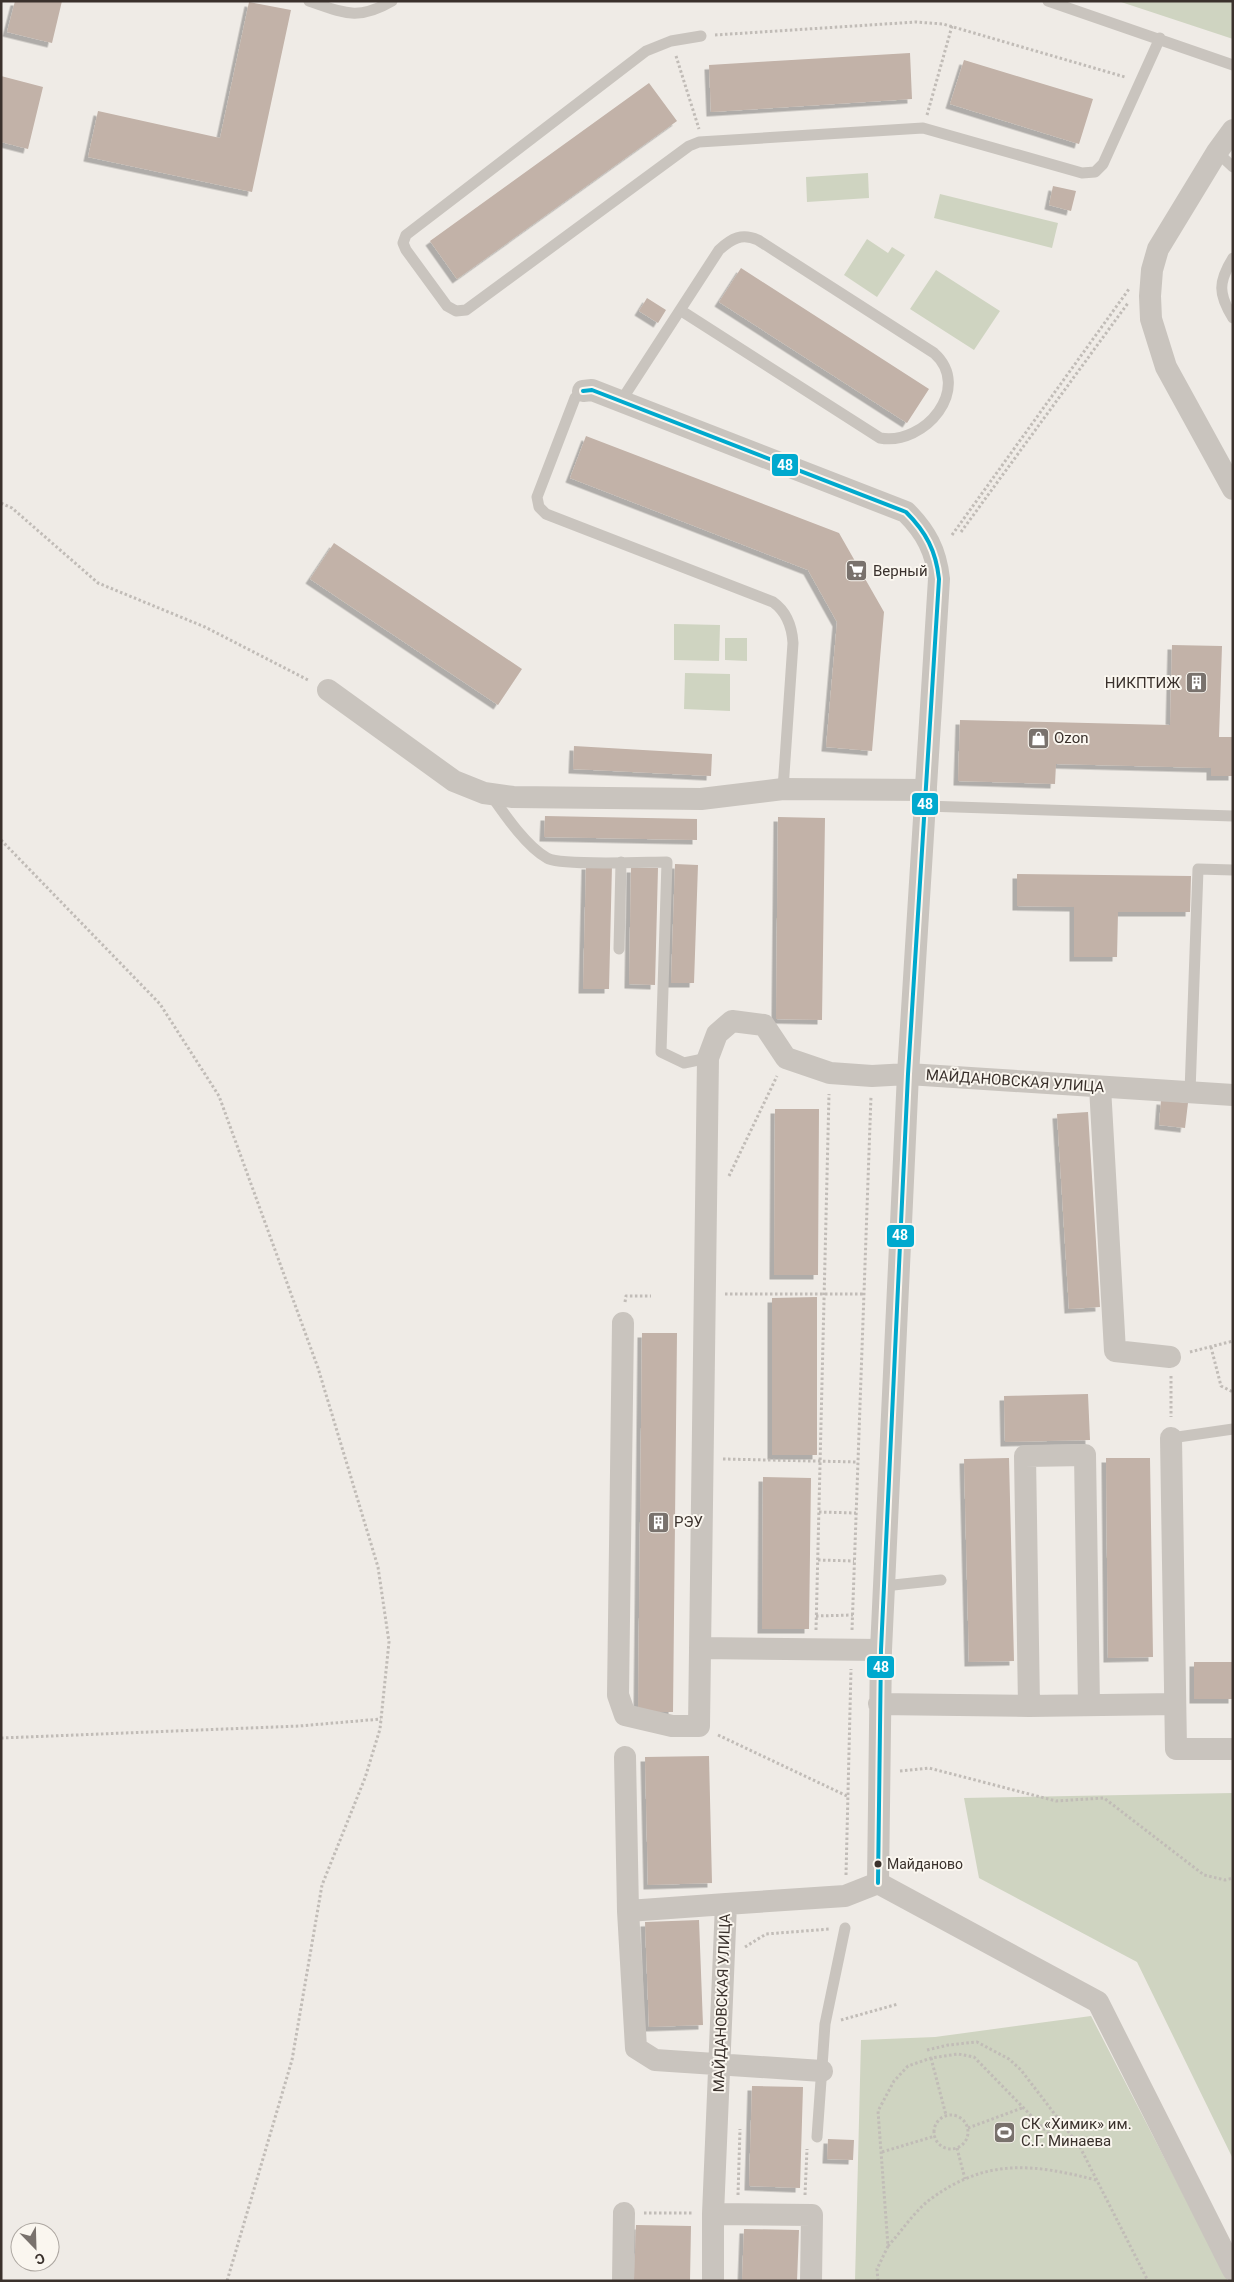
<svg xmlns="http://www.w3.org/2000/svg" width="1234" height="2282" viewBox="0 0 1234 2282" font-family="Roboto,sans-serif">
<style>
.green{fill:#cfd4c1}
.building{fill:#c2b2a8;filter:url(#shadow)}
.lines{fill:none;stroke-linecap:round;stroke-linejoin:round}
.path{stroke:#c1bcb7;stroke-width:3;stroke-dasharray:2.5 2.5;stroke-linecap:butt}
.lane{stroke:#c9c4be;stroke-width:11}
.street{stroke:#c9c4be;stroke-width:22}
.bus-1-casing{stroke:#faf6ef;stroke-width:8}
.bus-1{stroke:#00a9ce;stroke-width:4}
.bus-dot{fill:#3a312c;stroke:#faf6ef;stroke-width:2}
.labels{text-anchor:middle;stroke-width:4;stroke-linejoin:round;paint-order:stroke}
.bus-label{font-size:14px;fill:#3a312c;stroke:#faf6ef;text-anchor:start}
.poi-label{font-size:15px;fill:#3a312c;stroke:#faf6ef;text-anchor:start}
.street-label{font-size:15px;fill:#3a312c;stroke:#faf6ef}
.line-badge{stroke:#faf6ef;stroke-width:2}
.badge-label{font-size:14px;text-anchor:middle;font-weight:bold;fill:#fff}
</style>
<defs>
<filter id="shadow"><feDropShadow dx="-4.5" dy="4.5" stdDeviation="0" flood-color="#0004"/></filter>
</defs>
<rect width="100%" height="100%" fill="#efebe6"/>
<path class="green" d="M1118 1H1233V39Z
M868 173 869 198 807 202 806 177Z
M940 194 1058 223 1052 248 934 218Z
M867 239 888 253 892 247 905 255 877 297 844 275Z
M936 270 1000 311 974 350 910 309Z
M674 624 720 625 719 661 674 660Z
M725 638H747V661L725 660Z
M685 673 730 674V711L684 709Z
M1233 1793V2159L1137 1962 979 1878 964 1798Z
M1091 2016 1228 2281H855L861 2040 935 2037Z"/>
<path class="building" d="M15 1H62L52 43 7 32Z
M249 2 291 10 252 192 88 157 98 111 220 138Z
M910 53 912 99 711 112 709 65Z
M964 60 1093 99 1079 144 950 104Z
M1 76 43 87 28 149 1 142Z
M649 83 677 121 457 279 430 241Z
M1053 186 1076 191 1071 211 1049 205Z
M741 268 929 389 907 423 719 302Z
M647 298 666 310 658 323 639 311Z
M586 436 839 533 884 612 872 751 826 747 837 622 808 570 570 478Z
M334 543 522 669 498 705 310 579Z
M1172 645 1222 646 1219 737H1233V776H1211V768L1056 764 1055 784 958 781 960 720 1170 725Z
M574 746 712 754 711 776 573 769Z
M545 816 697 819V840L544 837Z
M778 817 825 818 822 1020 776 1019Z
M675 864 698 865 694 983H671Z
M586 865H612L609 989H583Z
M631 868H658L655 985 629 984Z
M1017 874 1191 876 1190 912H1118L1117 957H1074V907L1017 906Z
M1161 1100 1188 1103 1185 1128 1159 1125Z
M775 1109H819L818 1275H774Z
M1088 1112 1100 1307 1069 1309 1057 1114Z
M817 1297V1455H772V1298Z
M642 1333H677L673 1712H638Z
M1088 1394 1090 1440 1005 1442 1004 1396Z
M1009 1458 1014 1661 969 1662 964 1459Z
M1106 1458H1150L1153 1657 1108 1658Z
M763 1477 811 1478 809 1629H762Z
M1194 1662H1233V1699H1194Z
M709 1756 712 1883 648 1885 645 1757Z
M699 1920 703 2025 649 2027 645 1922Z
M752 2086 803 2087 800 2188 749 2186Z
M828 2139 854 2140 853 2160 827 2159Z
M636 2225 691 2226 690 2281H634Z
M744 2229 799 2230 797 2281H742Z"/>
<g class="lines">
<path class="path" d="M715 35 916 22 943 24 1125 77
M676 56 699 129
M927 115 952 26
M1 503 12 508 98 583 205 627 310 681
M961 532 1128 303
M952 535 1129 289
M1 840 160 1004 219 1096 318 1368 378 1567 389 1642 380 1729 365 1778 322 1885 292 2060 227 2281
M729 1176 777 1076
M725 1294H863
M625 1302 626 1296H651
M1211 1347 1221 1386 1233 1392
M1190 1352 1233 1341
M1171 1376V1417
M723 1459 858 1462
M819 1512 856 1513
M818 1560 854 1561
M816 1616 853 1615
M816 1630 829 1094
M852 1630 871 1096
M718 1735 847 1796
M1 1738 299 1726 381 1719
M900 1771 929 1768 1056 1801 1104 1798 1204 1875 1225 1880 1233 1878
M846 1875 851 1669
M745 1947 766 1934 830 1929
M841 2020 898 2004
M927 2050 948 2045 977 2042 1009 2059 1021 2070 1080 2147 1148 2281
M931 2058 946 2115
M934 2132a17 17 0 1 1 34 0a17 17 0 1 1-34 0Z
M968 2128 1022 2108
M957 2148 965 2179
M882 2152 935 2136
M738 2195 740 2129
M805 2195 807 2149
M644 2213H693
M888 2246C902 2231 915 2210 932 2198 987 2158 1034 2164 1096 2180
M878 2281 877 2269 888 2246 878 2111 894 2081 908 2066 931 2058 958 2054 974 2057 1050 2135 1080 2147"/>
<path class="lane" d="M309 1C344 13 358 21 392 1
M1048 1 1233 65
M701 36 671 41 646 51 406 235 403 243 406 250 447 306 456 311 466 310 689 146 699 142 923 128 1082 173 1095 172 1103 164 1160 38
M1217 152 1233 167
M1233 258C1218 282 1218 294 1233 318
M583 391 575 398 537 497 539 507 546 514 773 602C787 612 792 627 793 643L783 789
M621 401 719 250C732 238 742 233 758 240L934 353C973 388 925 446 880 438L680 310
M491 795C505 815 526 846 547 858 560 866 647 862 667 862L661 1052 684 1063 708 1058
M925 806 1233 816
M619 949 621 862
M1190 1092 1198 869 1233 870
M1171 1438 1233 1429
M884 1586 941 1580
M817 2137 825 2024 845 1928"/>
<path class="street" d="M1233 130 1217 152 1158 249 1152 270 1150 296 1151 319 1166 367 1233 489
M583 391 592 390 906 512C926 532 936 551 939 579L908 1074 881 1650 878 1883
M328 690 454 781 484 793 513 797 701 799 783 789 926 790
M1100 1087 1115 1351 1170 1357
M623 1323 618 1695 625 1715 672 1726H699L708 1058 717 1034 732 1021 764 1025 786 1058 830 1073 872 1076 908 1074 1233 1095
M1171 1438 1176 1749H1233
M700 1648 881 1650
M879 1704 1029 1706
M1089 1705 1085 1455 1025 1456 1029 1706 1175 1704
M625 1757 628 1911 636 2048 655 2060 822 2071
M878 1883 1098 2002 1233 2270
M628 1911 726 1904
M713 2214 812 2215 811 2281
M623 2281 624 2213
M713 2281V2214L726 1904 845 1896 878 1883"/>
<defs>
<path id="bus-1" d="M583 391 592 390 906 512C926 532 936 551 939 579L908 1074 881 1650 878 1883"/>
</defs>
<use href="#bus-1" class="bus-1-casing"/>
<use href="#bus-1" class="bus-1"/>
</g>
<defs>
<symbol id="supermarket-square" viewBox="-11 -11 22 22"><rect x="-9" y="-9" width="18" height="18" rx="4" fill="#79726d" stroke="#faf6ef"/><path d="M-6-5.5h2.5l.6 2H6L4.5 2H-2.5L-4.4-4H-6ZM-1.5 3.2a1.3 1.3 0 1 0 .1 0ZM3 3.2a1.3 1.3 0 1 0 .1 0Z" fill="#fff"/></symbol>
<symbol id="building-square" viewBox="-11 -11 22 22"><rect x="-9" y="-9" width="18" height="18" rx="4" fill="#79726d" stroke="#faf6ef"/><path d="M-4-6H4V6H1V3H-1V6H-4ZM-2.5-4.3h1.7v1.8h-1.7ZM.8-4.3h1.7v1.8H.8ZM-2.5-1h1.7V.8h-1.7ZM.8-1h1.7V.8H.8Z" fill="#fff"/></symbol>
<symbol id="shop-square" viewBox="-11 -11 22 22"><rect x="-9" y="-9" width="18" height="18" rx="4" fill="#79726d" stroke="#faf6ef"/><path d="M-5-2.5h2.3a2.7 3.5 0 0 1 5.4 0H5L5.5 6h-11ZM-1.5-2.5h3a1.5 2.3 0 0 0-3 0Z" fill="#fff"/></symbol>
<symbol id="stadium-square" viewBox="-11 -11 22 22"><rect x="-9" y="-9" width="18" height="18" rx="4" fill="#79726d" stroke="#faf6ef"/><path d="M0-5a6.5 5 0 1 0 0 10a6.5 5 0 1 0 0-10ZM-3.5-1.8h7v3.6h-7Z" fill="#fff"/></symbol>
</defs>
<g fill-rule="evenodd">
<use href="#supermarket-square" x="844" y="558" width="25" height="25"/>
<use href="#building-square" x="1184" y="670" width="25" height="25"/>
<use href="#shop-square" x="1026" y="726" width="25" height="25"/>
<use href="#building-square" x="646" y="1510" width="25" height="25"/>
<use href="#stadium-square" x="992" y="2120" width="25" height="25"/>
</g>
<circle class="bus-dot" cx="878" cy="1864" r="4.5"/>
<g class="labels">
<g class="bus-label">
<text x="887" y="1869">Майданово</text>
</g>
<g class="poi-label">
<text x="873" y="576">Верный</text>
<text x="1180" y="688" text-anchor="end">НИКПТИЖ</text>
<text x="1054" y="743">Ozon</text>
<text x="674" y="1527">РЭУ</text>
<text x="1021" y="2129">СК «Химик» им.<tspan x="1021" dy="17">С.Г. Минаева</tspan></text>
</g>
<g class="street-label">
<text transform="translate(1015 1081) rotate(4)" y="5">МАЙДАНОВСКАЯ УЛИЦА</text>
<text transform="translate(722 2003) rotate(-88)" y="5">МАЙДАНОВСКАЯ УЛИЦА</text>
</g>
</g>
<g class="line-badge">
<rect x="771" y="453" width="28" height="24" rx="5" fill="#00a9ce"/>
<rect x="911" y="792" width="28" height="24" rx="5" fill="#00a9ce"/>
<rect x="886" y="1224" width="29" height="24" rx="5" fill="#00a9ce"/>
<rect x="866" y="1655" width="29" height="24" rx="5" fill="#00a9ce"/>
</g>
<g class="badge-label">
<text x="785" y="470">48</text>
<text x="925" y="809">48</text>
<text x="900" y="1240">48</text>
<text x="881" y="1672">48</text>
</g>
<rect width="1234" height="2282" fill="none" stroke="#3a312c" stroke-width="5"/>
<g transform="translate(35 2247) rotate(157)"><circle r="24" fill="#faf6ef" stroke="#ada7a1"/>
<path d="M0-4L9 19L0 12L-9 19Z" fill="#79726d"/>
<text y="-8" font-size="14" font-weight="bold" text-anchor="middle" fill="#3a312c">С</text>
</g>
</svg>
